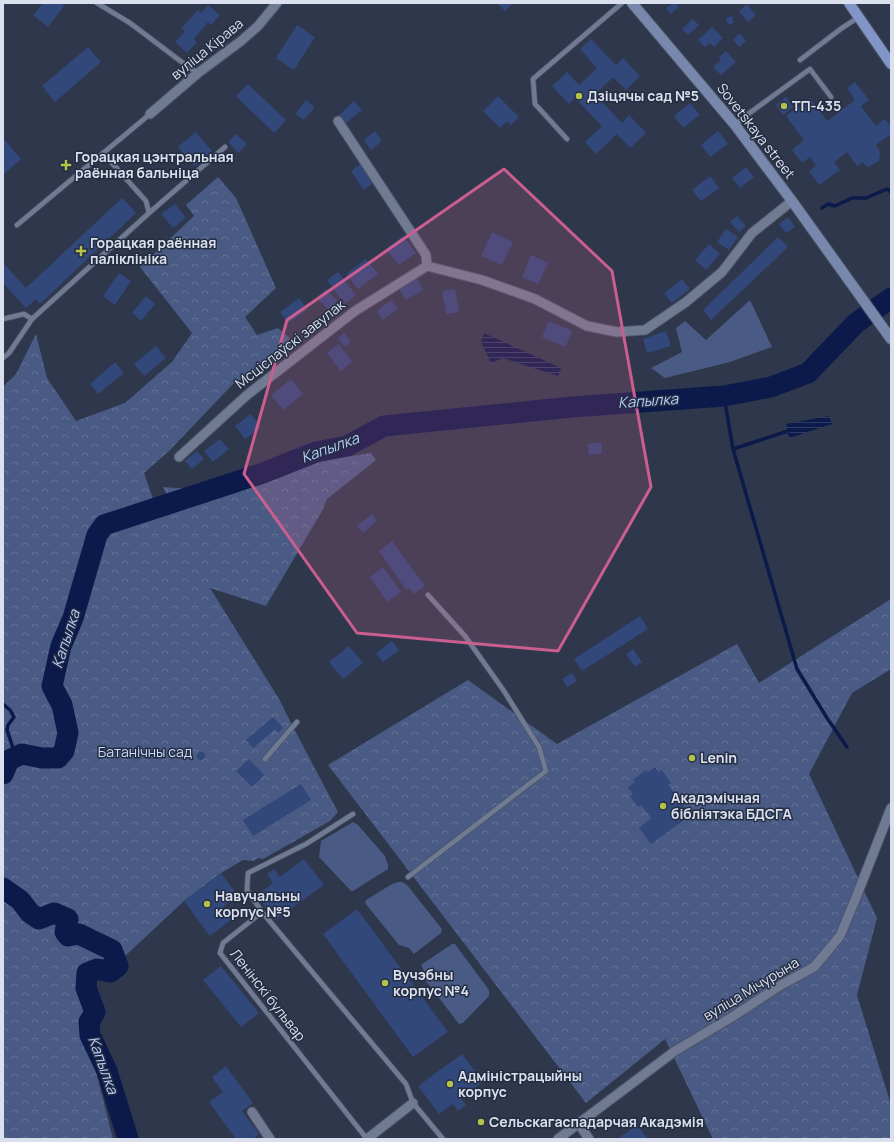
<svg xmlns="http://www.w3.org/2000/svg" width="894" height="1142" viewBox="0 0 894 1142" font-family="Manrope,sans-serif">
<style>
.green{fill:#495b84}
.forest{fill:url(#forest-crowns)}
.water{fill:url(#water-rules)}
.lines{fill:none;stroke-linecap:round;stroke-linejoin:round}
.stream{stroke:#0b1a4a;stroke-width:3.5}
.river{stroke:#0b1a4a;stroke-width:21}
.building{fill:#32477a}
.lane-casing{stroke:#4d5466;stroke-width:6}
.street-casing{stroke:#4d5466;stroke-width:11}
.secondary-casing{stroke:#4d5466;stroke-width:12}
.primary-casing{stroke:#4d5466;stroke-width:12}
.lane{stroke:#707b93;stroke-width:4.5}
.street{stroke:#707b93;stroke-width:9}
.secondary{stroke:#7888ad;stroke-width:10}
.primary{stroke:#8196c7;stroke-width:10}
.marked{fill:#ca5e8e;fill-opacity:0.2;stroke:#ca5e8e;stroke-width:3;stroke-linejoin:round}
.poi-dot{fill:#b3c24b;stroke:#242d41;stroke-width:1.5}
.labels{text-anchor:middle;stroke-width:3;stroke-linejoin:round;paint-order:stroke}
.street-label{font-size:14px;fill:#dae0ee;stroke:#242d41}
.poi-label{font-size:14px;font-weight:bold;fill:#dae0ee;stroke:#242d41;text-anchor:start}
.park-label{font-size:14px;fill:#cddcfd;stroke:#242d41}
.water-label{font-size:15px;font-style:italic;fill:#b6ccfd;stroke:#242d41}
</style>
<defs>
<pattern id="forest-crowns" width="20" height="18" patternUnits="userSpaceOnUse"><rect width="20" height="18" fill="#495b84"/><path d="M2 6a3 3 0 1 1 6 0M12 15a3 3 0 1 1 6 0" fill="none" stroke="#637296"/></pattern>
<pattern id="water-rules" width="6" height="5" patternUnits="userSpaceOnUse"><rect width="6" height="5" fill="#0b1a4a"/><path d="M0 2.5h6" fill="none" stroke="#2e3b64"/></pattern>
</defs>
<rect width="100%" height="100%" fill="#2e374c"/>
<path class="green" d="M750 300 772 347 730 362 665 378 651 368 682 352 676 328 685 321 706 340Z
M353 822 358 825 385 856 388 865V869L353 891H351L319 857 321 841Z
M398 882H402L407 885 442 929 441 933 414 954 409 948 399 945 365 903 366 900 392 884Z
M452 944H455L489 990V996L463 1023 459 1024 426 981 425 973 421 965Z"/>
<path class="forest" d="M218 177 236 198 276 288 245 317 257 335 278 328 299 346 233 384 169 451 144 473 153 499 160 512 173 508 163 487 221 491 321 461 371 453 376 460 327 499 322 511 266 606 210 588 279 699 293 727 338 812 330 821 263 859 258 858 254 861 243 860 221 873 184 901 124 957 100 959 78 984 91 1052 113 1139H3V387L16 374 36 334 47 378 76 421 125 403 172 362 192 333 140 267 194 216 186 205Z
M891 599V669L852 693 809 774 877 918 857 995 891 1105V1139H713L665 1039 586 1103 328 765 468 680 557 744 737 644 759 683Z"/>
<path class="water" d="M484 333 561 368 558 376 503 358 491 363 481 342Z
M829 416 832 424 789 438 786 424Z"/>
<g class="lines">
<path class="stream" d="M822 208 828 204 835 206 852 198H866L887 189 891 192
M724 396 733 449 797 669 827 718 847 747
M733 449 791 430
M3 704 10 710 14 717 8 725 7 730 16 757"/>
<path class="river" d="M3 774 9 760 22 754 42 758H58L64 751 68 733 62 705 52 686 61 646 73 618 97 535 104 525 263 473 316 452 347 446 384 426 572 407 724 396 771 387 808 373 856 323 891 298
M3 888 20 900 30 913 39 919 54 913 68 919 65 932 68 936 79 934 112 950 118 966 110 972 97 969 87 973 86 988 95 1012 89 1022 90 1035 107 1071 128 1139"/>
</g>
<path class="building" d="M43 3H61L64 6 48 27 33 15Z
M497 3H514L505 11Z
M673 3H676L679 7 670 14 666 8Z
M747 4 756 15 748 22 739 11Z
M208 5 220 15 211 25 208 22 194 39 197 42 187 53 175 42 185 31 181 28 198 10 201 13Z
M732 16 734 23 728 25 726 18Z
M693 19 699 25 688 35 682 29Z
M297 25 315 37 294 70 276 58Z
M712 27 723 38 714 47 710 43 705 47 698 40Z
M740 33 746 41 739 47 733 40Z
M591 39 616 65 623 58 640 76 626 90 613 77 595 95 622 123 629 115 646 133 630 148 617 134 596 154 585 142 602 126 575 98 569 104 552 86 567 72 579 85 597 68 580 49Z
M88 47 101 62 55 102 42 86Z
M726 51 736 62 721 75 713 67 721 60 719 57Z
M855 82 869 100 861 106 876 126 885 119 891 127V134L876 145 880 152 879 161 868 167 862 162 857 166 847 152 834 162 840 170 819 185 809 171 816 166 810 157 802 163 792 150 804 140 786 116 810 98 827 121 855 100 847 88Z
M248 84 286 120 274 133 236 96Z
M498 96 519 117 511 125 507 121 500 128 483 111Z
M786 97 793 107 783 115 776 105Z
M306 100 315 107 304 120 295 114Z
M354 101 362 110 346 123 339 115Z
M690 103 700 115 683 128 674 116Z
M375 131 382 141 371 150 364 140Z
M718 131 728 144 710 157 701 145Z
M196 132 212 151 194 166 178 147Z
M236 134 247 144 238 153 228 142Z
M3 138 21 159 3 175Z
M361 164 374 182 364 190 351 171Z
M746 167 754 177 740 188 732 178Z
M710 176 719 188 701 201 692 190Z
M122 198 136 213 40 304 36 299 26 308 3 283V263L26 288Z
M175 204 186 218 173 228 161 214Z
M737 216 746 226 739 232 730 222Z
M788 217 795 227 786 233 779 224Z
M726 229 738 237 729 250 717 242Z
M492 232 513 242 502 265 481 256Z
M403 236 416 253 399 265 386 249Z
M778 237 788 247 711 320 703 310Z
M709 244 720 254 706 270 695 260Z
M531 255 548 263 538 284 522 277Z
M366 259 378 274 358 289 346 274Z
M338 272 356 295 345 304 327 280Z
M119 273 131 281 115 305 103 296Z
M417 279 423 290 406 300 399 289Z
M682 279 690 289 672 303 664 293Z
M326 289 337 301 329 310 317 298Z
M455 289 459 312 446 314 442 291Z
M146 296 155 304 141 321 132 313Z
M299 298 308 309 288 323 280 312Z
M391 300 398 309 383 320 377 311Z
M549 321 573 331 565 347 542 337Z
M666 331 671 346 647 353 643 339Z
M344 333 351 342 345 347 338 338Z
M339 344 352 362 341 371 327 353Z
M156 346 166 358 144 376 134 364Z
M115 362 124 373 98 394 90 384Z
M291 379 303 394 283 410 271 395Z
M251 414 261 427 245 439 235 426Z
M220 439 229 449 213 462 204 451Z
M601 442 602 453 589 455 588 444Z
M197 451 204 459 192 469 185 461Z
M372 514 377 521 363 533 357 526Z
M392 541 425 586 414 594 409 588 406 590 379 551Z
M383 567 401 592 387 602 370 577Z
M640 616 648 629 582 671 574 659Z
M392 641 399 650 383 662 376 653Z
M349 646 363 663 343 679 329 662Z
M633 649 642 662 635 667 626 654Z
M572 673 577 681 567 687 562 679Z
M273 717 283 728 278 733 275 729 253 748 246 740Z
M197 756a4 4 0 1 1 8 0a4 4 0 1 1-8 0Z
M249 759 264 775 252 787 236 771Z
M655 767 659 772 662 770 671 783 668 785 691 815 651 844 639 828 651 818 641 805 638 807 630 796 633 794 628 787 635 782 633 780 646 770 648 772Z
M301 784 311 800 253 836 243 820Z
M304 859 324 885 275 920 257 895 273 883 267 874 274 869 280 877Z
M221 873 238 896 223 907 232 919 210 936 184 901Z
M357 909 448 1032 413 1057 323 934Z
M221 966 259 1013 241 1027 203 980Z
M462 1054 483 1082 461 1098 466 1105 458 1111 453 1104 439 1114 418 1086Z
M226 1066 253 1103 242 1111 259 1134 253 1139H236L209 1102 223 1092 212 1077Z
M637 1125 648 1139H622L620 1137Z"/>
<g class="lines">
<defs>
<path id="lane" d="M97 3 130 23 187 66 198 73
M800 60 842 28 859 17
M735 125 744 117 810 69 831 97
M567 139 535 104 533 79 622 3
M149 213 225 147
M17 225 150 114
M3 319 24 314 32 319 9 353 3 358
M32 319 149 213 146 201 103 153
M265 759 297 722
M408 877 546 771 539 747 504 691 465 636 428 595
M262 912 247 890 248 873 306 844 353 814
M367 1139 220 953 223 943 262 912 406 1084 413 1103 443 1139"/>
<path id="street" d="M150 114 198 73 241 41 258 26 277 3
M338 121 426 255 427 266
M179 457 247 395 355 311 427 266 482 280 535 299 587 326 617 332 645 330 686 302 722 272 752 233 792 201
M252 1112 270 1139
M579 1124 589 1139
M367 1139 413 1103
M558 1139 675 1051 732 1017 781 985 814 967 840 936 857 895 891 808"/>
<path id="secondary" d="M632 3 735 125 792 201 891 339"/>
<path id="primary" d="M849 3 891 64"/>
</defs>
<use href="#lane" class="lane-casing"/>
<use href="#street" class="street-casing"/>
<use href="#secondary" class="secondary-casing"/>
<use href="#primary" class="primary-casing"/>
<use href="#lane" class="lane"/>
<use href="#street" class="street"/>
<use href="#secondary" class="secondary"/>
<use href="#primary" class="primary"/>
</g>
<path class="marked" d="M504 169 612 271 651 487 558 651 357 633 244 474 287 320Z"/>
<g class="poi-dot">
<circle cx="579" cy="96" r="4"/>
<circle cx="784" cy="106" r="4"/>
<path d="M64 159h4v4h4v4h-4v4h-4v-4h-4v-4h4z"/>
<path d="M79 245h4v4h4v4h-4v4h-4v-4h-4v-4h4z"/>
<circle cx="692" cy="758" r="4"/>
<circle cx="663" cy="806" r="4"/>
<circle cx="207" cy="904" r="4"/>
<circle cx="385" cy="983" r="4"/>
<circle cx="450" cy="1084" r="4"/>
<circle cx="481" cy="1122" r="4"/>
</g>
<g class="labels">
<g class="street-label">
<text transform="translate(207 49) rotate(-39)" y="5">вуліца Кірава</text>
<text transform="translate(756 131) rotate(52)" y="5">Sovetskaya street</text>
<text transform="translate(290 344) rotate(-38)" y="5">Мсціслаўскі завулак</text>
<text transform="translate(751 989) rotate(-31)" y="5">вуліца Мічурына</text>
<text transform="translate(268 995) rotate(52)" y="5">Ленінскі бульвар</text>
</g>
<g class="poi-label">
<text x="587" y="101">Дзіцячы сад №5</text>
<text x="792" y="111">ТП-435</text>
<text x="75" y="162">Горацкая цэнтральная<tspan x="75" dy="16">раённая бальніца</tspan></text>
<text x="90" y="248">Горацкая раённая<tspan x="90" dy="16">паліклініка</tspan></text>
<text x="700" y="763">Lenin</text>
<text x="671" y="803">Акадэмічная<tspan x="671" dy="16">бібліятэка БДСГА</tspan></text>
<text x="215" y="901">Навучальны<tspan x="215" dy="16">корпус №5</tspan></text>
<text x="393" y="980">Вучэбны<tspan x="393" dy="16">корпус №4</tspan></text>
<text x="458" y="1081">Адміністрацыйны<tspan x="458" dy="16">корпус</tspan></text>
<text x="489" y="1127">Сельскагаспадарчая Акадэмія</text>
</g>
<g class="park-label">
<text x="145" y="757">Батанічны сад</text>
</g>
<g class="water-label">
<text transform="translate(648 401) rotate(-4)" y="5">Капылка</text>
<text transform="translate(330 448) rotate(-20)" y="5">Капылка</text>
<text transform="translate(66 639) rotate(-72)" y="5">Капылка</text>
<text transform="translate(103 1065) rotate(70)" y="5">Капылка</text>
</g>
</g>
<rect width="894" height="1142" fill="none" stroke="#dae0ee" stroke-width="8"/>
</svg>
